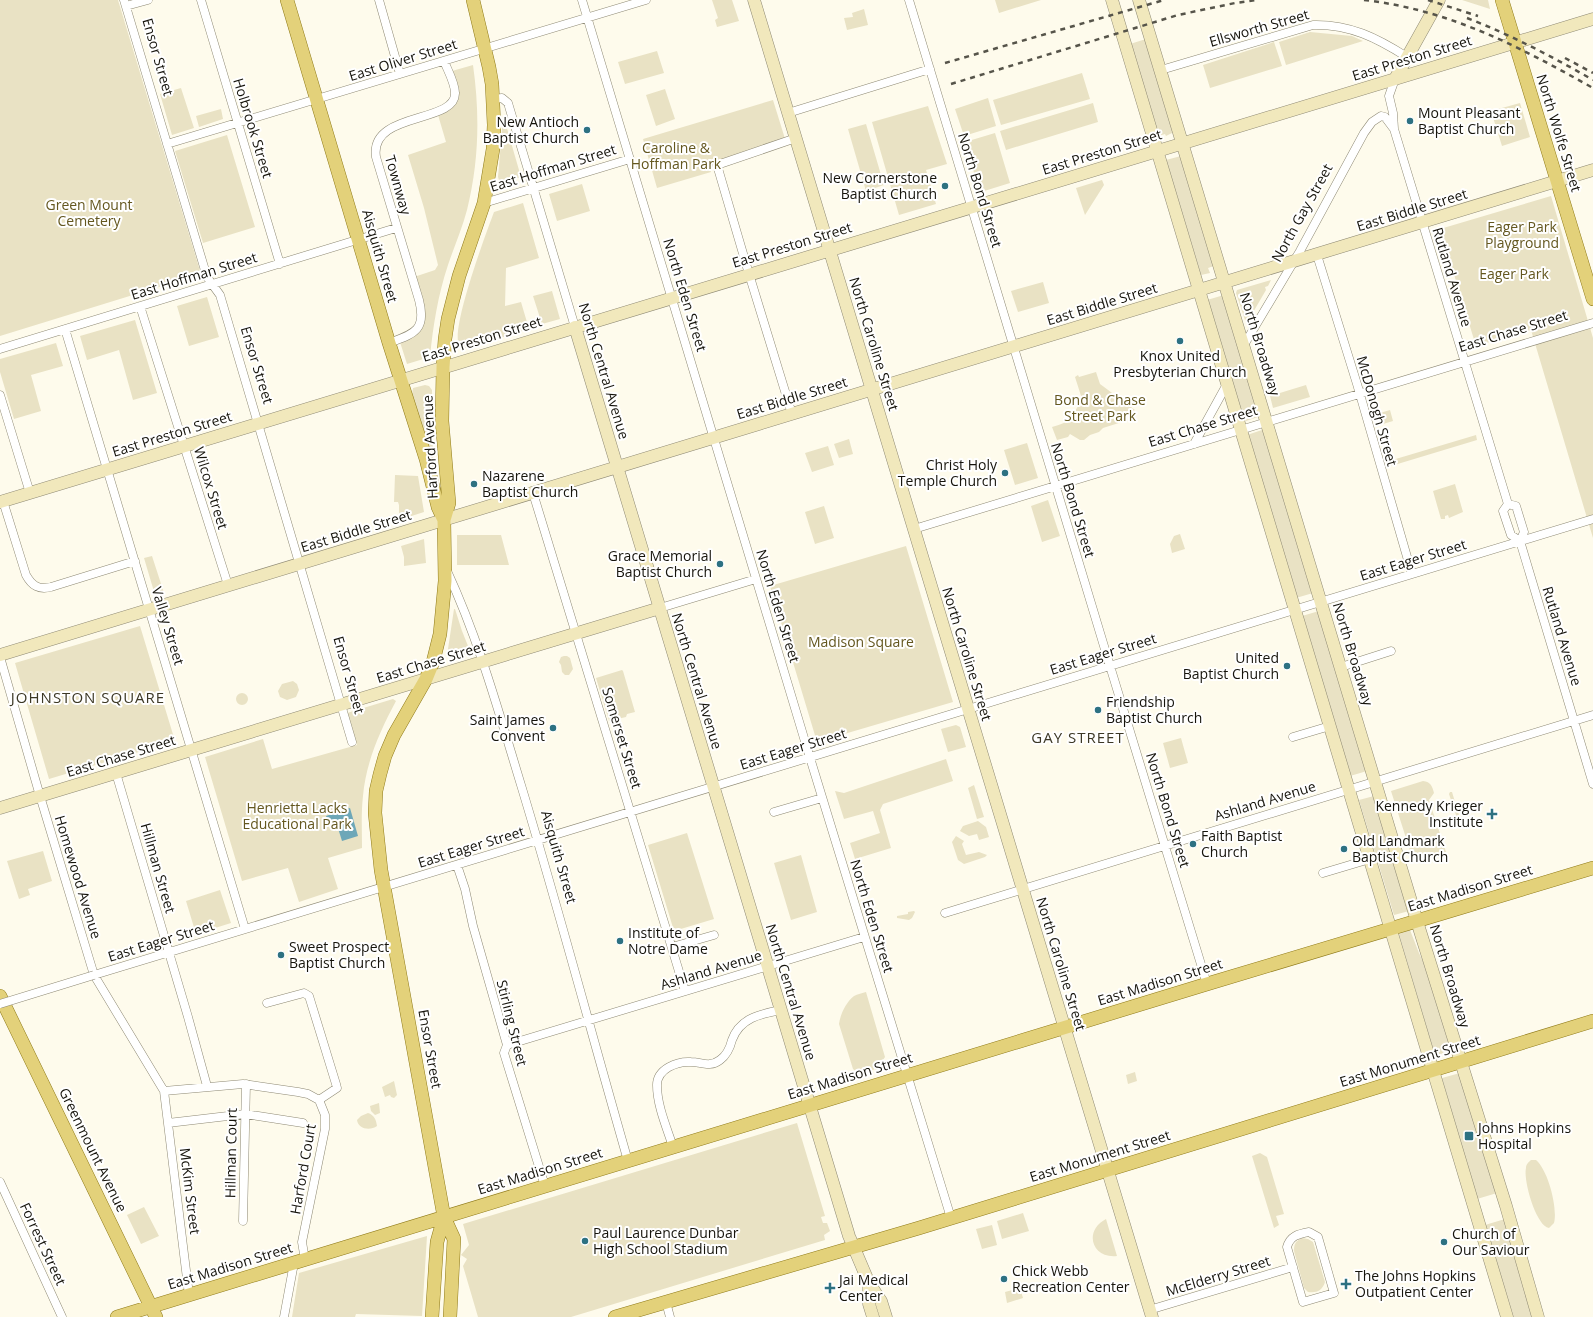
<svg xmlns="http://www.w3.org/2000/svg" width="1593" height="1317" viewBox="0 0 1593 1317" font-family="'Open Sans',sans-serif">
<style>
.green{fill:#e9e2c4}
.water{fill:#6da7b8}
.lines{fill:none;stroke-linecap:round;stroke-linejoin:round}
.street-casing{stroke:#8e8974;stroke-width:9}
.secondary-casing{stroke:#8e8974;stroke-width:13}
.primary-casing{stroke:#907b1a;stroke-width:14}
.street{stroke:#fff;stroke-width:8}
.secondary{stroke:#f1e8bc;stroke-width:12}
.primary{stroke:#e3d17a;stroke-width:13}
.rail{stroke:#56544a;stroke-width:2.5;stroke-dasharray:5 5;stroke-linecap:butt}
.street-bridge-casing{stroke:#8e8974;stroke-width:9;stroke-linecap:butt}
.street-bridge{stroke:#fff;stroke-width:8}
.poi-dot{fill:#2d7182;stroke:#fff;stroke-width:1.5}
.labels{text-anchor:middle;stroke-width:4;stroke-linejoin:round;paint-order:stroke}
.street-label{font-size:14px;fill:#16140c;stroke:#fff}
.poi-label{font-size:14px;fill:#16140c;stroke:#fff;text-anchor:start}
.park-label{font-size:14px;fill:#64571f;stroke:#fff}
.neighbourhood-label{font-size:15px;letter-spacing:1px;fill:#3c3825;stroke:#fff}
</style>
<rect width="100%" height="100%" fill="#fefbec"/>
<path class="green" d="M0 0H118L201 274 0 336Z
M712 0H732L739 21 717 27 715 20 718 18Z
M995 0H1041L999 13Z
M1462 0H1488L1490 9Z
M864 9 868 25 847 30 844 18 853 17 852 13Z
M1310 32 1352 36 1363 41 1286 65 1279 42Z
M1146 39 1174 132 1166 136 1165 134 1158 136 1130 44Z
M1274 42 1282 66 1210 88 1203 65Z
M657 51 664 73 625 84 618 62Z
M473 65C480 114 479 162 467 210 462 229 454 247 448 265 438 295 433 326 430 357L407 364 400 342 414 337 423 319 414 277 435 270 438 265 424 208 408 155 446 142 438 115C466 103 459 96 452 71Z
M1082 73 1090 99 1001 125 993 100Z
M181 88 194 128 172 135 160 94Z
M665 89 675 119 656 126 646 95Z
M988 98 996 126 964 136 955 109Z
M773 100 786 142 709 165 711 172 657 188 643 139Z
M1093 103 1098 122 1006 150 1000 131Z
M1520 103 1530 137 1502 146 1491 111Z
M928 106 947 164 926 170 936 204 899 215 872 122Z
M221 109 223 119 199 127 196 116Z
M503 118H504L521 177 500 183 498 177Z
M866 124 884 185 866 191 848 129Z
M995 133 1010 183 981 192 979 190 965 142Z
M227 135 255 227 203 243 175 151Z
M1181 156 1214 266 1208 268 1210 273 1201 275 1166 160Z
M1102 180 1104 185 1085 215 1076 188Z
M582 184 590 211 557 221 549 194Z
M1551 196 1593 338V538L1531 330 1476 346 1440 229Z
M523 203 539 258 506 268 505 306 521 302 529 329 468 348 460 347C448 334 487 231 494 212Z
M1271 280 1268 286 1265 287 1266 290 1248 321 1245 320 1236 293 1237 290Z
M1043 282 1049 303 1018 312 1011 291Z
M552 291 560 319 542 324 533 296Z
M1224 295 1261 416 1243 422 1207 300Z
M207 297 219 337 189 346 177 306Z
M135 320 157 393 133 400 119 350 87 360 80 336Z
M56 343 63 366 31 375 41 411 14 419 0 372V359Z
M1096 372 1100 384 1135 410 1122 415 1123 419 1122 422 1103 428 1099 432 1090 435 1084 440H1080L1070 434 1068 437 1057 440 1052 427C1072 422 1072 416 1082 399L1075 377 1078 375 1079 377Z
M425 385 429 386 432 390 433 451 436 466 433 467 412 394 413 388Z
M1306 385 1310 397 1273 408 1270 396Z
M1390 410 1393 421 1383 424 1380 413Z
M1265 429 1313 593 1296 598 1247 435Z
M1476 435 1477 440 1391 466 1389 461Z
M849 439 853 454 839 458 834 444Z
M1027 443 1038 478 1015 485 1004 450Z
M828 446 834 465 812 472 805 453Z
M395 475 418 476 424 512 399 520V505L398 502H394Z
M1455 484 1463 512 1449 518 1448 515 1445 516V519H1441L1433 491Z
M1048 500 1060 536 1042 542 1031 506Z
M824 506 834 538 815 544 805 512Z
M1180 534 1185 549 1172 553 1170 544 1174 536Z
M457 535H501L509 565H457Z
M424 539 426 563 404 566V557L401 546Z
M906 546 953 702 817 742 770 586Z
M152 556 164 593 155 595 144 558Z
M454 609H455L462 631 470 651 469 654 456 657 449 653 448 649Z
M1319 611 1367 771 1350 776 1302 616Z
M140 626 175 741 49 779 15 663Z
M564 656H567L570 658 573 669 569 675H565L562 672 561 665 559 662 561 657Z
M623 671 635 712 627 714 626 717 609 721 596 678 622 670Z
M293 681 297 684 299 690 296 697 287 700 280 697 278 691 282 684Z
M236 699a6 6 0 1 1 12 0a6 6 0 1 1-12 0Z
M393 699 396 701C380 731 366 762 363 796 361 813 362 831 362 848L328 858 338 889 299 902 288 868 242 881 205 757 263 739 272 769 357 745 347 713Z
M956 725 960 727 966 747 948 752 941 729Z
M1181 738 1188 763 1170 768 1163 743Z
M946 759 953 781 883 804 880 810 891 848 855 859 850 843 880 833 873 811 844 819 835 791 844 793Z
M1423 781C1431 782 1432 786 1434 793L1429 800 1446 852 1413 860 1391 791Z
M974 785 984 817 977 819 968 788Z
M1450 792H1452L1461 822 1458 821 1449 794Z
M1374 796 1409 911 1394 915 1359 800Z
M978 821 986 827 989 837 979 840 977 834 969 836 960 831 963 826Z
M687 833 714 919 674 931 648 845Z
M956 836 964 841 962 844 966 855 979 852 987 855 985 857 964 864 958 860 952 842Z
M43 851 52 881 28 889 30 895 19 899 7 861Z
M801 855 817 912 791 920 774 863Z
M220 890 231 923 196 934 186 901Z
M914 911 915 912 912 918 909 920 897 918V916L908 914V912Z
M1410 930 1419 953 1428 972 1452 1050 1435 1056 1399 934Z
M866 992 885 1057 883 1060H880L877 1068 879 1072H876L875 1069 861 1075 853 1069 839 1024C840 1015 846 1002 854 996 857 994 863 993 866 992Z
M1135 1072 1137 1081 1128 1084 1126 1075Z
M1460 1073 1497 1193 1477 1199 1442 1078Z
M394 1081 397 1095 394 1098 391 1097 390 1095 385 1097 382 1087Z
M379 1103 380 1113 375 1115 371 1111 370 1106Z
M368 1113C374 1115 376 1119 377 1126 370 1131 358 1129 357 1120L361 1116Z
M797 1123 825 1216 821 1217 823 1223H827L830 1231 824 1235 825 1240 571 1317H478L463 1266 467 1259 461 1255 469 1245 463 1224Z
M1260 1153 1267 1157 1284 1214 1276 1216 1279 1225 1274 1228 1252 1156Z
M1531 1160H1536C1548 1170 1558 1208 1554 1223L1549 1228C1536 1226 1523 1180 1526 1168 1526 1164 1529 1162 1531 1160Z
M144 1207 159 1236 141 1244 127 1215Z
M1023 1213 1029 1231 1002 1239 997 1221Z
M1106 1219 1117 1256C1092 1259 1083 1231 1106 1219Z
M1505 1219 1534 1317H1513L1485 1225Z
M992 1225 997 1245 982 1249 976 1229Z
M427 1236 422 1316 356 1314 355 1317H292L299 1273Z
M1302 1238 1308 1239 1313 1242 1325 1282C1322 1291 1317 1293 1308 1292L1304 1288 1294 1251C1294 1243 1296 1241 1302 1238Z
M1020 1288 1023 1298 1007 1303 1005 1292Z"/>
<path class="water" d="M350 808 358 836 342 841 337 825 328 823 326 816Z"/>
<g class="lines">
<defs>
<path id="street" d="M124 0 207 277 220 295 352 742
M201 0 280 264
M379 0 400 74
M582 0 807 748 951 1218
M909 0 1110 666 1207 984
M126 6 148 0
M1161 70 1313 25C1350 24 1377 38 1407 57
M1395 79 1389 96 1393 113 1394 129 1508 504
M493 99 502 98 508 103 575 327
M788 113 930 69
M167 144 646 0
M484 203 630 159
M1317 255 1357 384 1412 574
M140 306 228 585
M65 329 245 929
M389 343C413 334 427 331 419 300L376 157C369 111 456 124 455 93 455 83 448 71 444 61
M1244 345 1300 251 1364 133 1372 122 1381 116 1385 117 1394 129
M0 349 396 228
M0 395 30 493
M792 414 749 274 717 165 796 138
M1194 444 1226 386
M533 493 685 991
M3 501 26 575C32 586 39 590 51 587L135 561
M1508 504 1516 506 1524 532 1520 541 1593 784
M1508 504 1503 511 1511 535 1520 541
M914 529 1593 323
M447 571C479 640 499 713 521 785 559 910 592 1036 628 1161
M660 608 756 579
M0 657 40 796 94 975 164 1091 189 1295
M1341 667 1391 651
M1293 737 1330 726
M116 773 188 1017 207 1086
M774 812 822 798
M457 865 465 889 473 926 507 1045 504 1053 545 1186
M1323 873 1370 859
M945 913 1593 715
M672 947 714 935
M94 975 1593 519
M267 1003 304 993 309 996 336 1084 337 1088 319 1100 325 1115V1129L302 1242 305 1260
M507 1045 864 937
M164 1091 243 1084 298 1092 308 1094 319 1100
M168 1123 245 1114 303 1123
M673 1147C667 1128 657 1106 657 1085 657 1069 677 1061 691 1062 702 1062 709 1068 720 1060 727 1055 730 1048 732 1040 740 1018 760 1014 781 1010
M0 1182 62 1317
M243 1221 246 1084
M1309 1232 1318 1237 1334 1293 1303 1302 1287 1247C1290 1236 1298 1234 1309 1232Z
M666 1302 670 1317
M1149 1310 1293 1267
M284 1317 294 1263"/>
<path id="secondary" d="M754 0 1152 1317
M1112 0 1507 1317
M1139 0 1420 931 1506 1206 1538 1317
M1395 79 1439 0
M575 327 849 1236 869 1283 881 1301 886 1317
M0 502 1593 19
M0 655 1593 170
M0 808 660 608
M869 1283V1304L873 1317"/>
<path id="primary" d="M287 0 389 343 426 459 438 507 444 520
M1502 0 1593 299
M0 996 156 1317
M117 1317 1207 984 1593 868
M432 1317 437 1242 444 1217
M450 1317 454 1239 444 1217 381 870 375 813 376 791 380 774 385 756 394 735 426 679 433 662 440 634 445 581 444 520 449 503 442 421 443 367 445 339 448 319 459 276 484 203 493 149 494 125 492 84 489 67 473 0
M615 1317 919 1228 1593 1021"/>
</defs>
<use href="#street" class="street-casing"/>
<use href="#secondary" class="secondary-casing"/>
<use href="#primary" class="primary-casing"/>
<use href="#street" class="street"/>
<use href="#secondary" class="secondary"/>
<use href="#primary" class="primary"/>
<path class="rail" d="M1364 0C1450 10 1518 46 1593 88
M1428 0 1478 16
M1467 18C1511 35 1553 57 1593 80
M1565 58 1593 73
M945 63 1164 0
M951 84 1178 15 1235 3 1257 0"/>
<defs>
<path id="street-bridge" d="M0 1004 94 975"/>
</defs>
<use href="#street-bridge" class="street-bridge-casing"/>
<use href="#street-bridge" class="street-bridge"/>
</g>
<g class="poi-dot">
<circle cx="1410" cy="121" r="4"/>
<circle cx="587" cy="130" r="4"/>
<circle cx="945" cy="186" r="4"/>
<circle cx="1180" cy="341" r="4"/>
<circle cx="1005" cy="473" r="4"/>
<circle cx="474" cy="484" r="4"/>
<circle cx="720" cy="564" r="4"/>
<circle cx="1287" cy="666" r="4"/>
<circle cx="1098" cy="710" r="4"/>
<circle cx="553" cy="728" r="4"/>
<path d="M1490 808h4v4h4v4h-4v4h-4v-4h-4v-4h4z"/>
<circle cx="1193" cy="844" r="4"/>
<circle cx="1344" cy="849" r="4"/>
<circle cx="620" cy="941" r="4"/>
<circle cx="281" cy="955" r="4"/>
<rect x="1464" y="1131" width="10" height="10" rx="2"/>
<circle cx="585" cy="1241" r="4"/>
<circle cx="1444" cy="1242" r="4"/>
<circle cx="1004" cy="1279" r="4"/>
<path d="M1344 1278h4v4h4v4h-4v4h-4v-4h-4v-4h4z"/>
<path d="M828 1282h4v4h4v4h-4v4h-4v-4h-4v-4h4z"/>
</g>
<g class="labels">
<g class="street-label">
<text transform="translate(1259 28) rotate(-16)" y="5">Ellsworth Street</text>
<text transform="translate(158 57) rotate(74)" y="5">Ensor Street</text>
<text transform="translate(1412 58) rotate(-17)" y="5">East Preston Street</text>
<text transform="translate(403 60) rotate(-17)" y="5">East Oliver Street</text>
<text transform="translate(253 128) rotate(73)" y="5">Holbrook Street</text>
<text transform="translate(1559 133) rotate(73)" y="5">North Wolfe Street</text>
<text transform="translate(1102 152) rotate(-17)" y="5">East Preston Street</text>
<text transform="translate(553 168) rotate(-17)" y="5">East Hoffman Street</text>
<text transform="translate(398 185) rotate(74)" y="5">Townway</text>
<text transform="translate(980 190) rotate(73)" y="5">North Bond Street</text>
<text transform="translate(1412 210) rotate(-17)" y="5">East Biddle Street</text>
<text transform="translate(1302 213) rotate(-61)" y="5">North Gay Street</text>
<text transform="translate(792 245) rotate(-17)" y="5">East Preston Street</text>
<text transform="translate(380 256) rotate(74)" y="5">Aisquith Street</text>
<text transform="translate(194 276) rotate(-17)" y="5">East Hoffman Street</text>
<text transform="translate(1452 277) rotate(73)" y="5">Rutland Avenue</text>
<text transform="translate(685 295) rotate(73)" y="5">North Eden Street</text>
<text transform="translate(1102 304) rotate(-17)" y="5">East Biddle Street</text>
<text transform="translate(1513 331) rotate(-17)" y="5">East Chase Street</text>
<text transform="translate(482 339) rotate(-17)" y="5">East Preston Street</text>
<text transform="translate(874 344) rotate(73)" y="5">North Caroline Street</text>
<text transform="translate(1260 344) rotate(73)" y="5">North Broadway</text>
<text transform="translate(257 365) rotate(73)" y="5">Ensor Street</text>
<text transform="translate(604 371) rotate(73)" y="5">North Central Avenue</text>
<text transform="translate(792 398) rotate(-17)" y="5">East Biddle Street</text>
<text transform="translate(1377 411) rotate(74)" y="5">McDonogh Street</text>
<text transform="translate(1203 426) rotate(-17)" y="5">East Chase Street</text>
<text transform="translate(172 434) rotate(-17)" y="5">East Preston Street</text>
<text transform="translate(430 447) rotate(-93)" y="5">Harford Avenue</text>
<text transform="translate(211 488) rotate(73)" y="5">Wilcox Street</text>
<text transform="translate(1073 500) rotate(73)" y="5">North Bond Street</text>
<text transform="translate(356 531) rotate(-17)" y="5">East Biddle Street</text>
<text transform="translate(1413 560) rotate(-17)" y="5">East Eager Street</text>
<text transform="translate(778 606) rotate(73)" y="5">North Eden Street</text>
<text transform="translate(168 626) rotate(73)" y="5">Valley Street</text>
<text transform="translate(1562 636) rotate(73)" y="5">Rutland Avenue</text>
<text transform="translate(967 654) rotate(73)" y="5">North Caroline Street</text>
<text transform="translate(1103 654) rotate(-17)" y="5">East Eager Street</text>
<text transform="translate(1353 654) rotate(73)" y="5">North Broadway</text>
<text transform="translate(431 662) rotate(-17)" y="5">East Chase Street</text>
<text transform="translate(349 675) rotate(74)" y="5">Ensor Street</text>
<text transform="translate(697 681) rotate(73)" y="5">North Central Avenue</text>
<text transform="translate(622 738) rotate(73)" y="5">Somerset Street</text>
<text transform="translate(793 749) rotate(-17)" y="5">East Eager Street</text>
<text transform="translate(121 756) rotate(-17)" y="5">East Chase Street</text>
<text transform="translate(1265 801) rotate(-17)" y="5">Ashland Avenue</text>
<text transform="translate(1168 810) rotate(73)" y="5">North Bond Street</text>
<text transform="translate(471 847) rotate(-17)" y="5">East Eager Street</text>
<text transform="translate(559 857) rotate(74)" y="5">Aisquith Street</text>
<text transform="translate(158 868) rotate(74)" y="5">Hillman Street</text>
<text transform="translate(78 877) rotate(73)" y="5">Homewood Avenue</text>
<text transform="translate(1470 888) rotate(-17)" y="5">East Madison Street</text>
<text transform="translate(872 916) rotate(73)" y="5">North Eden Street</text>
<text transform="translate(161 941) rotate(-17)" y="5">East Eager Street</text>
<text transform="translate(1061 964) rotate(73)" y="5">North Caroline Street</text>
<text transform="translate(711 970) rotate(-17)" y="5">Ashland Avenue</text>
<text transform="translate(1450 976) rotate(73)" y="5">North Broadway</text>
<text transform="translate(1160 982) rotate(-17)" y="5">East Madison Street</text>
<text transform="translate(791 992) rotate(73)" y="5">North Central Avenue</text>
<text transform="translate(512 1023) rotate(76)" y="5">Stirling Street</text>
<text transform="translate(430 1049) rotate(80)" y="5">Ensor Street</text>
<text transform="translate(1410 1061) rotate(-17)" y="5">East Monument Street</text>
<text transform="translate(850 1076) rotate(-17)" y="5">East Madison Street</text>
<text transform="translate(93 1150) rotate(64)" y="5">Greenmount Avenue</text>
<text transform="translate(231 1153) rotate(-89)" y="5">Hillman Court</text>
<text transform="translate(1100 1156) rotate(-17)" y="5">East Monument Street</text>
<text transform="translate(303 1169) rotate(-80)" y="5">Harford Court</text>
<text transform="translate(540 1171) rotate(-17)" y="5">East Madison Street</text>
<text transform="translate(190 1191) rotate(83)" y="5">McKim Street</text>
<text transform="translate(43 1244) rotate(65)" y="5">Forrest Street</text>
<text transform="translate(230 1266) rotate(-17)" y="5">East Madison Street</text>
<text transform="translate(1218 1276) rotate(-17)" y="5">McElderry Street</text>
</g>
<g class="poi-label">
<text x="1418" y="118">Mount Pleasant<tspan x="1418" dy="16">Baptist Church</tspan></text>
<text x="579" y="127" text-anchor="end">New Antioch<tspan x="579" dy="16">Baptist Church</tspan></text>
<text x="937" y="183" text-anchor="end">New Cornerstone<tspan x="937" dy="16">Baptist Church</tspan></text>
<text x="1180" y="361" text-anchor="middle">Knox United<tspan x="1180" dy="16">Presbyterian Church</tspan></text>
<text x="997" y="470" text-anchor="end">Christ Holy<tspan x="997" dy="16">Temple Church</tspan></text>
<text x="482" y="481">Nazarene<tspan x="482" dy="16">Baptist Church</tspan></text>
<text x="712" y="561" text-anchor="end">Grace Memorial<tspan x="712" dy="16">Baptist Church</tspan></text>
<text x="1279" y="663" text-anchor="end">United<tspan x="1279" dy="16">Baptist Church</tspan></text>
<text x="1106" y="707">Friendship<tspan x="1106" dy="16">Baptist Church</tspan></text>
<text x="545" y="725" text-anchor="end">Saint James<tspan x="545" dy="16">Convent</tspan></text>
<text x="1483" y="811" text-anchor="end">Kennedy Krieger<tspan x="1483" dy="16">Institute</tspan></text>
<text x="1201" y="841">Faith Baptist<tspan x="1201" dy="16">Church</tspan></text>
<text x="1352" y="846">Old Landmark<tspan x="1352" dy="16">Baptist Church</tspan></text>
<text x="628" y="938">Institute of<tspan x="628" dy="16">Notre Dame</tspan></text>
<text x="289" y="952">Sweet Prospect<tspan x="289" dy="16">Baptist Church</tspan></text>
<text x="1478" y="1133">Johns Hopkins<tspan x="1478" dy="16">Hospital</tspan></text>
<text x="593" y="1238">Paul Laurence Dunbar<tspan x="593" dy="16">High School Stadium</tspan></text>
<text x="1452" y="1239">Church of<tspan x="1452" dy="16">Our Saviour</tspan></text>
<text x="1012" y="1276">Chick Webb<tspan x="1012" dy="16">Recreation Center</tspan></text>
<text x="1355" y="1281">The Johns Hopkins<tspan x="1355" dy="16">Outpatient Center</tspan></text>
<text x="839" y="1285">Jai Medical<tspan x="839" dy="16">Center</tspan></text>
</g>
<g class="park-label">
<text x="676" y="153">Caroline &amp;<tspan x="676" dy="16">Hoffman Park</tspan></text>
<text x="89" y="210">Green Mount<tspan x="89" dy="16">Cemetery</tspan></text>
<text x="1522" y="232">Eager Park<tspan x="1522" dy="16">Playground</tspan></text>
<text x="1514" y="279">Eager Park</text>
<text x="1100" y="405">Bond &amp; Chase<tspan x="1100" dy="16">Street Park</tspan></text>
<text x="861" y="647">Madison Square</text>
<text x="297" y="813">Henrietta Lacks<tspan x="297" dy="16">Educational Park</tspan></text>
</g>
<g class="neighbourhood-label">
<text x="88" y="703">JOHNSTON SQUARE</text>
<text x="1078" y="743">GAY STREET</text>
</g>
</g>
</svg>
